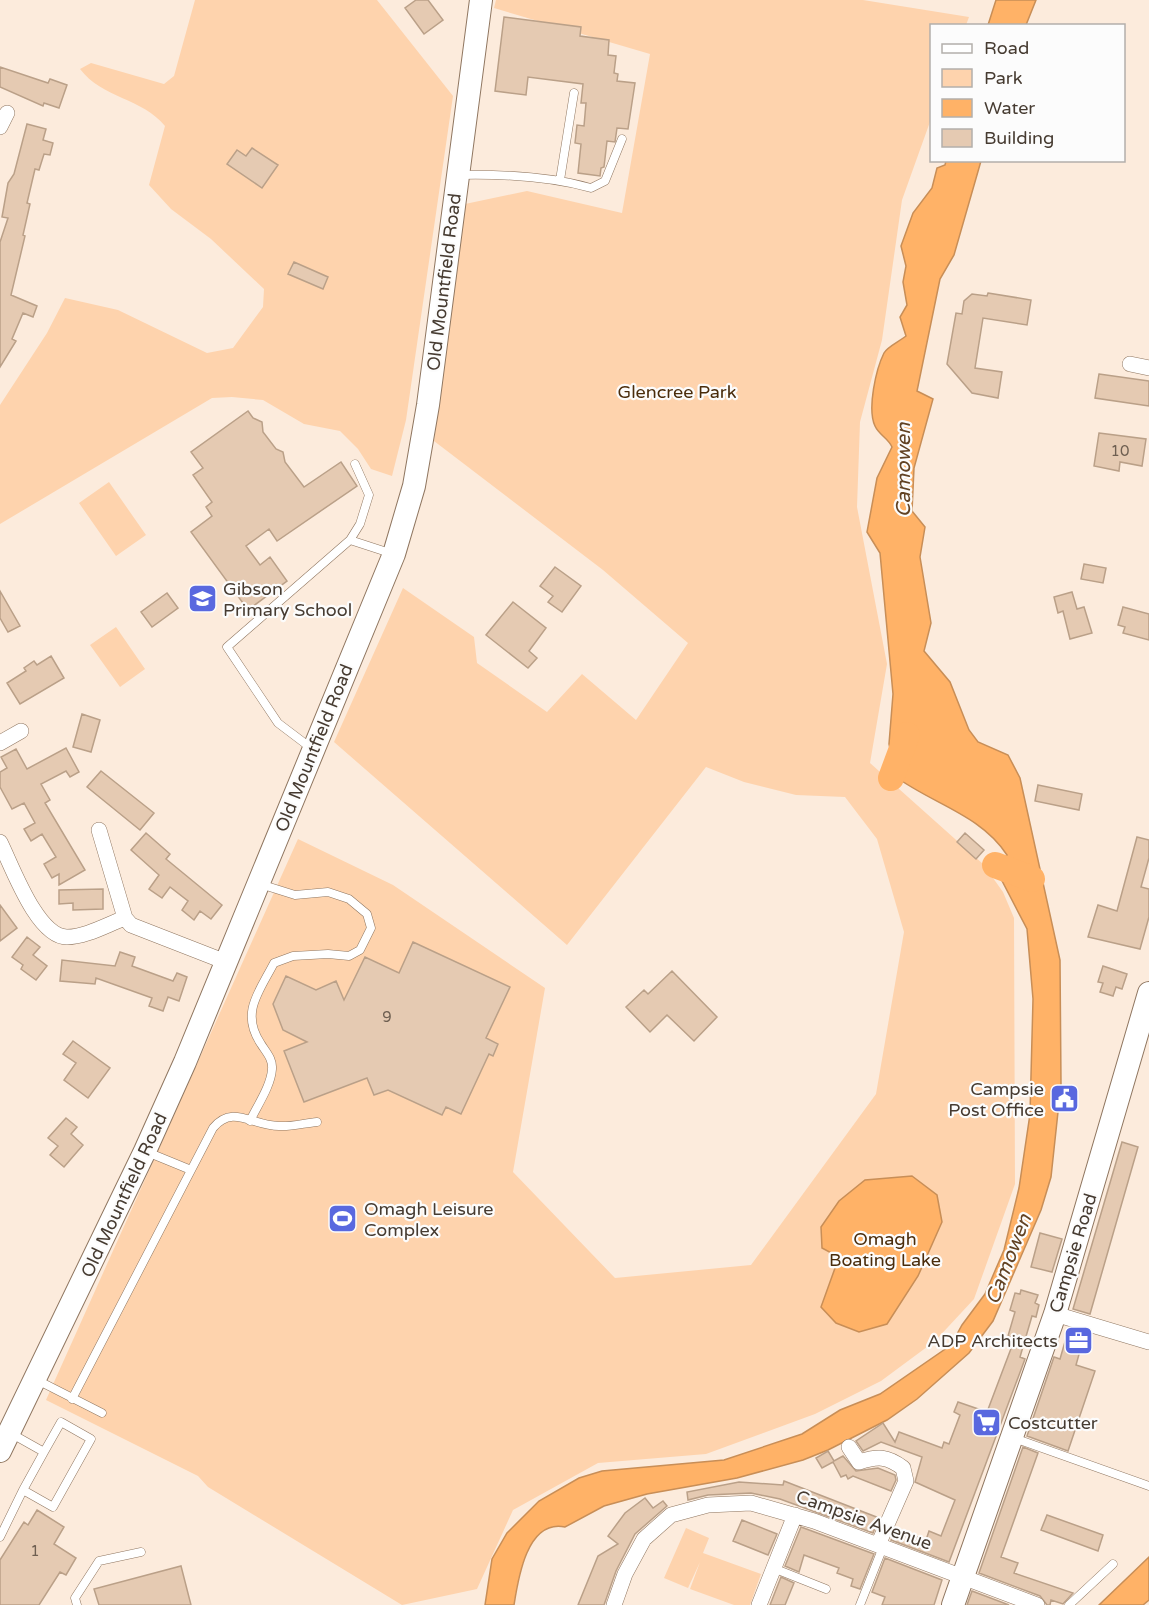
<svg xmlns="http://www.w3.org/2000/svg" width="1149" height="1605" viewBox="0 0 1149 1605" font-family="'Varela Round',sans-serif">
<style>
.green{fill:#fed3ad}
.water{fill:#ffb267;stroke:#c88e57;stroke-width:1.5}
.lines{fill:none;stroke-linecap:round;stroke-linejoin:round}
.river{stroke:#ffb267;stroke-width:26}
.building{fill:#e5cab2;stroke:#baa088;stroke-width:1.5}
.lane-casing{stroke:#8f7660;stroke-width:9}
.street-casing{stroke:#8f7660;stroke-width:16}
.secondary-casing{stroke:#8f7660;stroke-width:24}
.lane{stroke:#fff;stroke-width:8}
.street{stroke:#fff;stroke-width:15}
.secondary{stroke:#fff;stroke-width:22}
.labels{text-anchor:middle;stroke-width:4.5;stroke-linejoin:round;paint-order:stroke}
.number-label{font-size:15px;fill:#6e5f51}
.street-label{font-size:18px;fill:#463b31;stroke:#fcfcfc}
.park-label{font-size:18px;fill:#4a2c0b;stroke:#fcfcfc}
.poi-label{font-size:18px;fill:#463b31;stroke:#fcfcfc;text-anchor:start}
.water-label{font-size:20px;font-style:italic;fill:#624223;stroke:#fcfcfc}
</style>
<rect width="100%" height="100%" fill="#fcebdc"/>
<path class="green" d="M195 0H377L453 96 406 420 392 476 371 469 358 449 340 431 304 424 263 400 232 397 212 398 0 524V405L47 333 65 298 118 310 207 353 233 348 263 307 264 289 211 239 171 209 149 185 165 126C142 98 102 98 80 69L91 63 164 84 174 76Z
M496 0H863L969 17 966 25 932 26 931 119 902 200 882 340 860 422 857 507 887 664 870 763 983 864 1003 892 1014 918 1015 1184 974 1299 935 1341 881 1381 815 1414 706 1454 598 1463 513 1510 477 1589 402 1605 208 1487 198 1476 46 1400 298 839 393 885 545 988 513 1172 615 1278 751 1265 876 1094 904 932 877 839 845 797 796 795 744 782 706 767 567 945 334 742 403 588 474 637 477 663 547 712 582 674 636 720 688 643 603 570 434 441 465 204 527 191 622 213 650 54 494 8Z
M109 482 146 535 116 556 79 503Z
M116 627 145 669 120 687 90 645Z
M686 1528 709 1538 703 1553 761 1574 750 1605H734L690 1589 700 1562 688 1588 664 1578Z"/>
<path class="water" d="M996 0H1036L1026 25H988Z
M946 161H981L954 255 940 279 917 391 933 399 914 468 912 511 925 527 920 557 931 623 924 651 950 682 969 730 978 742 1008 755 1020 778 1060 960 1061 1084 1051 1177 1041 1210 993 1321 969 1353 917 1399 887 1420 828 1450 803 1460 737 1478 647 1494 604 1506 565 1527C527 1519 518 1579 514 1605H485L492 1559 507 1533 539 1501 579 1478 602 1471 724 1460 802 1434 840 1410 880 1394 951 1345 962 1325 985 1294 1004 1250 1019 1188 1030 1114 1033 999 1027 929 999 875 1007 855C981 815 933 804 896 777L889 744 893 694 880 553 867 532 877 478 892 447C888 438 879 435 875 426 867 409 876 369 884 353 887 347 900 341 906 336L900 317 907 305 903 282 906 266 901 246 913 213 932 188 937 168 945 165Z
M912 1176 937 1195 942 1222 918 1276 887 1324 859 1332 836 1323 821 1307 839 1257 822 1248 821 1227 839 1201 865 1180Z
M1149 1557V1600L1143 1605H1099Z"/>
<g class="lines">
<path class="river" d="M891 778 907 735
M995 865 1032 879"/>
</g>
<path class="building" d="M416 0H428L443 20 424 34 405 8Z
M504 17 581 27 580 36 609 40 608 55 616 56 614 73 618 74 617 81 635 83 628 129 617 128 615 142 607 141 604 167 601 168 600 176 578 173 581 144 575 143 577 125 584 126 586 103H581L583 84 528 77 526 95 495 91Z
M0 67 48 83 50 79 67 85 59 108 44 103 43 106 0 87Z
M27 124 46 129 43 140 53 143 50 155 44 154 39 170 35 169 27 203 30 204 23 235 25 236 11 295 37 306 33 317 23 313 12 339 16 341 0 367V242L8 218 2 217 8 183 14 174Z
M252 148 278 165 262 188 227 164 237 150 246 156Z
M294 262 328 277 323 289 288 274Z
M988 293 1031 300 1027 325 983 318 975 368 1002 372 998 398 972 393 947 364 956 313 962 314 964 301 972 294 987 296Z
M1099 374 1149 381V406L1095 398Z
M248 411 253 418 262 422 263 432 276 449 283 452 285 462 304 487 341 462 357 486 277 541 269 529 246 546 260 565 270 557 287 581 248 610 191 532 212 516 206 507 212 502 193 475 203 468 191 452Z
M1099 433 1146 439 1142 466 1120 462 1119 471 1094 466Z
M1084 564 1106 568 1103 583 1081 579Z
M555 567 581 586 562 612 548 602 553 596 540 586Z
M0 591 20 626 8 632 0 618Z
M1072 592 1077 609 1084 607 1092 633 1070 639 1063 611 1058 613 1054 597Z
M167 593 178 608 152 627 141 612Z
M513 602 546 628 529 651 537 658 528 668 486 635Z
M1123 607 1149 614V640L1123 633 1125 627 1118 625Z
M51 656 64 678 20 704 7 683 26 671 24 668 34 661 37 665Z
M82 714 100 720 91 752 73 747Z
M66 748 79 772 70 777 66 771 41 784 50 800 45 803 85 870 59 885V874L52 878 44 864 56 857 42 834 31 841 24 829 35 823 24 803 12 809 0 787V772L7 768 1 757 16 749 27 769Z
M101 771 154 813 140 830 87 787Z
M1038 785 1082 794 1079 810 1035 801Z
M146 833 170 854 166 859 222 905 211 919 200 911 194 920 182 910 188 901 170 887 162 898 149 889 159 875 131 850Z
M965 833 984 850 976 859 957 842Z
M1137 837 1149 840V858L1141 887 1149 889V917L1140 949 1088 937 1098 905 1117 911Z
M103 889V909L73 910V903L59 904V890Z
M0 905 17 928 0 941Z
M27 937 40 947 33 955 47 966 36 980 21 969 23 965 12 957Z
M413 942 510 987 486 1038 498 1044 493 1056 489 1054 461 1114 446 1107 442 1115 388 1090 374 1095 367 1078 304 1102 284 1051 307 1042 283 1030 273 1004 286 976 316 990 336 981 344 1000 365 957 399 973Z
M120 952 135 957 132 966 173 981 177 973 187 977 179 1001 168 997 163 1011 149 1006 152 998 96 978 95 984 60 981 62 960 115 966Z
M1103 966 1127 974 1122 989 1116 987 1113 996 1100 992 1103 983 1098 982Z
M672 971 717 1017 694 1041 667 1015 650 1032 626 1007 644 990 648 994Z
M73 1041 110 1068 88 1098 64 1080 76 1063 63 1054Z
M66 1118 77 1127 71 1134 83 1145 64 1167 50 1155 58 1146 48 1138Z
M1122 1142 1138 1147 1090 1314 1073 1309Z
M1040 1233 1062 1239 1052 1272 1031 1267Z
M1021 1290 1038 1295 1035 1303 1039 1305 1036 1317 1032 1316 1020 1357 1025 1359 949 1562 891 1540 896 1529 926 1540 929 1531 941 1536 955 1500 915 1482 922 1457 881 1442 863 1451 856 1441 883 1423 895 1442 899 1432 942 1448 944 1442 949 1444 960 1415 954 1412 958 1402 987 1412 1015 1338 1008 1336 1015 1312 1010 1310 1015 1293 1020 1294Z
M1069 1328 1085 1333 1076 1365 1095 1371 1068 1451 1027 1436 1054 1357 1060 1359Z
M1023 1447 1038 1453 1001 1557 1018 1563 1014 1573 1073 1593 1063 1604 1051 1600 1050 1605H1047L1040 1596 979 1573Z
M828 1451 834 1461 843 1456 856 1471 878 1468 895 1475 896 1480 891 1491 853 1476 848 1479 846 1475 841 1477 833 1462 822 1468 816 1458Z
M784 1481 879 1518 873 1533 780 1499 751 1493 708 1495 688 1500 687 1492 739 1482 783 1485Z
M645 1498 653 1508 663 1501 667 1506 635 1534 616 1571 604 1605H578L598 1556 618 1544 608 1536 625 1513Z
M37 1510 64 1527 54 1544 76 1558 66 1575 60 1572 39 1605H0V1560L24 1522 28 1525Z
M1047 1515 1103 1535 1098 1551 1041 1530Z
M742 1520 777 1534 768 1555 733 1541Z
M801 1527 874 1554 860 1589 851 1586 853 1579 837 1573 839 1568 804 1555 799 1572 785 1566Z
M885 1558 942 1580 934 1605H882L885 1597 872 1592Z
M181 1566 191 1605H99L94 1589Z
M781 1577 794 1583 785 1605H770Z
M972 1591 1009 1605H967Z"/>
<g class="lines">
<defs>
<path id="lane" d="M459 175C504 174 548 176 591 188L605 181 622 139
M560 180 574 93
M350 540 360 524 369 495 355 464
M311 748 278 723 227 647 350 540 393 554
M250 1121C257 1106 271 1086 272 1069 273 1059 266 1052 261 1044 240 1013 259 992 274 963L293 956 328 954 349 956 360 950 371 928 367 914 349 899 328 892 295 895 260 884
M147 1152 191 1170
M37 1380 102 1413
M72 1399 213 1128C233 1104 252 1126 279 1126 291 1127 305 1123 317 1122
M1014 1438 1149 1486
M23 1490 44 1452
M0 1537 23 1490 53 1507 91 1439 61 1422 44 1452 12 1434
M773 1568 826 1589
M77 1605 75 1598 99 1561 141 1552
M860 1605 883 1547
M1069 1605 1113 1564"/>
<path id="street" d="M0 127 7 113
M1130 364 1149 368
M0 743 21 731
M99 830 125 918 131 925 226 962
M0 842C12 866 37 937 67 937 86 937 108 924 125 918
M1055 1314 1149 1342
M849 1447 859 1462C878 1456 887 1456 903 1468L906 1481 878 1545
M614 1605 625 1574 644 1539 671 1515 708 1505 751 1503 814 1521 1037 1605
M759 1605 795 1515"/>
<path id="secondary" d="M0 1451 145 1151 185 1062 394 554 414 486 428 405 481 0
M953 1605 1055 1314 1149 993"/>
</defs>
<use href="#lane" class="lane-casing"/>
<use href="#street" class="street-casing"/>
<use href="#secondary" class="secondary-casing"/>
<use href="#lane" class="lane"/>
<use href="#street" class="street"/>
<use href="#secondary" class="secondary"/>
</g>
<defs>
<symbol id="school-square" viewBox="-11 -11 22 22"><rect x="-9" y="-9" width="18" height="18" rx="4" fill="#5968df" stroke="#fcfcfc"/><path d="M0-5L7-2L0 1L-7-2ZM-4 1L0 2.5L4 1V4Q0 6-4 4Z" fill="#fff"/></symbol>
<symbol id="civic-square" viewBox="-11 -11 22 22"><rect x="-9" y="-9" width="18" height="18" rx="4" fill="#5968df" stroke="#fcfcfc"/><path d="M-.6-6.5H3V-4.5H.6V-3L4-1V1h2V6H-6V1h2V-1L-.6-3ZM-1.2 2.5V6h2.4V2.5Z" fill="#fff"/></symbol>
<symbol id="stadium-square" viewBox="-11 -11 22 22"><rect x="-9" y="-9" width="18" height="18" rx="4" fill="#5968df" stroke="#fcfcfc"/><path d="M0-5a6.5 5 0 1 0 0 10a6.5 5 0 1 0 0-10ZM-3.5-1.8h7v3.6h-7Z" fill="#fff"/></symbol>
<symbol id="office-square" viewBox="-11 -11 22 22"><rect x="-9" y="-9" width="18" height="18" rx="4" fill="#5968df" stroke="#fcfcfc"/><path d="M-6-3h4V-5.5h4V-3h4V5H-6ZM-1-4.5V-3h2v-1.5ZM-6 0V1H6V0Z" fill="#fff"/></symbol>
<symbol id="supermarket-square" viewBox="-11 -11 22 22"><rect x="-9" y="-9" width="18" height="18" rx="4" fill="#5968df" stroke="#fcfcfc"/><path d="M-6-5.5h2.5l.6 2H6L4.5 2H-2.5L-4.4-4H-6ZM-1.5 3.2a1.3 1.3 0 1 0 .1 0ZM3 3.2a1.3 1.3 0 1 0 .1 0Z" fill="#fff"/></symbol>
</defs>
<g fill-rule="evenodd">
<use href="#school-square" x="186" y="582" width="33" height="33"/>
<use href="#civic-square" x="1048" y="1082" width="33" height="33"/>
<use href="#stadium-square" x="326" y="1202" width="33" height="33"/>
<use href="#office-square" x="1062" y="1324" width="33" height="33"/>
<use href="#supermarket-square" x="970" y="1406" width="33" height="33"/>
</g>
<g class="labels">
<g class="number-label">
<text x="1120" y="456">10</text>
<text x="387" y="1022">9</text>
<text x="35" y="1556">1</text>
</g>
<g class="street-label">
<text transform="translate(444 282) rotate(-83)" y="6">Old Mountfield Road</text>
<text transform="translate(314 748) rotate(-68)" y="6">Old Mountfield Road</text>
<text transform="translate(124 1195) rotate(-65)" y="6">Old Mountfield Road</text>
<text transform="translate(1073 1253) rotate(-73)" y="6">Campsie Road</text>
<text transform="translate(864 1520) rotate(20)" y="6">Campsie Avenue</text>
</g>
<g class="park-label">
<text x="677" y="398">Glencree Park</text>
<text x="885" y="1245">Omagh<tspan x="885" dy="21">Boating Lake</tspan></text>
</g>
<g class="poi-label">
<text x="223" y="595">Gibson<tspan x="223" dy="21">Primary School</tspan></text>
<text x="1044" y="1095" text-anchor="end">Campsie<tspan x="1044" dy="21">Post Office</tspan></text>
<text x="364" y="1215">Omagh Leisure<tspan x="364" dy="21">Complex</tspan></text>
<text x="1058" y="1347" text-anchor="end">ADP Architects</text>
<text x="1008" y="1429">Costcutter</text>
</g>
<g class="water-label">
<text transform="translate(903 470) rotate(-90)" y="7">Camowen</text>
<text transform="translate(1008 1259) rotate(-69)" y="7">Camowen</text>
</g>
</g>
<rect x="930" y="24" width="195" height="138" fill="#fcfcfc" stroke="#b3afab" stroke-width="1.5"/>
<rect x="942" y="44" width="30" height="9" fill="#ffffff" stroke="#b3afab" stroke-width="1.5"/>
<text x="984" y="54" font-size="18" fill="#463b31">Road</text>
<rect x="942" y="69" width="30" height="18" fill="#fed3ad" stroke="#b3afab" stroke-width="1.5"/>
<text x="984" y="84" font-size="18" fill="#463b31">Park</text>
<rect x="942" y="99" width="30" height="18" fill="#ffb267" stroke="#b3afab" stroke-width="1.5"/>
<text x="984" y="114" font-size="18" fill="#463b31">Water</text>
<rect x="942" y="129" width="30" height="18" fill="#e5cab2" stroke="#b3afab" stroke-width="1.5"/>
<text x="984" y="144" font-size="18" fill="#463b31">Building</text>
</svg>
